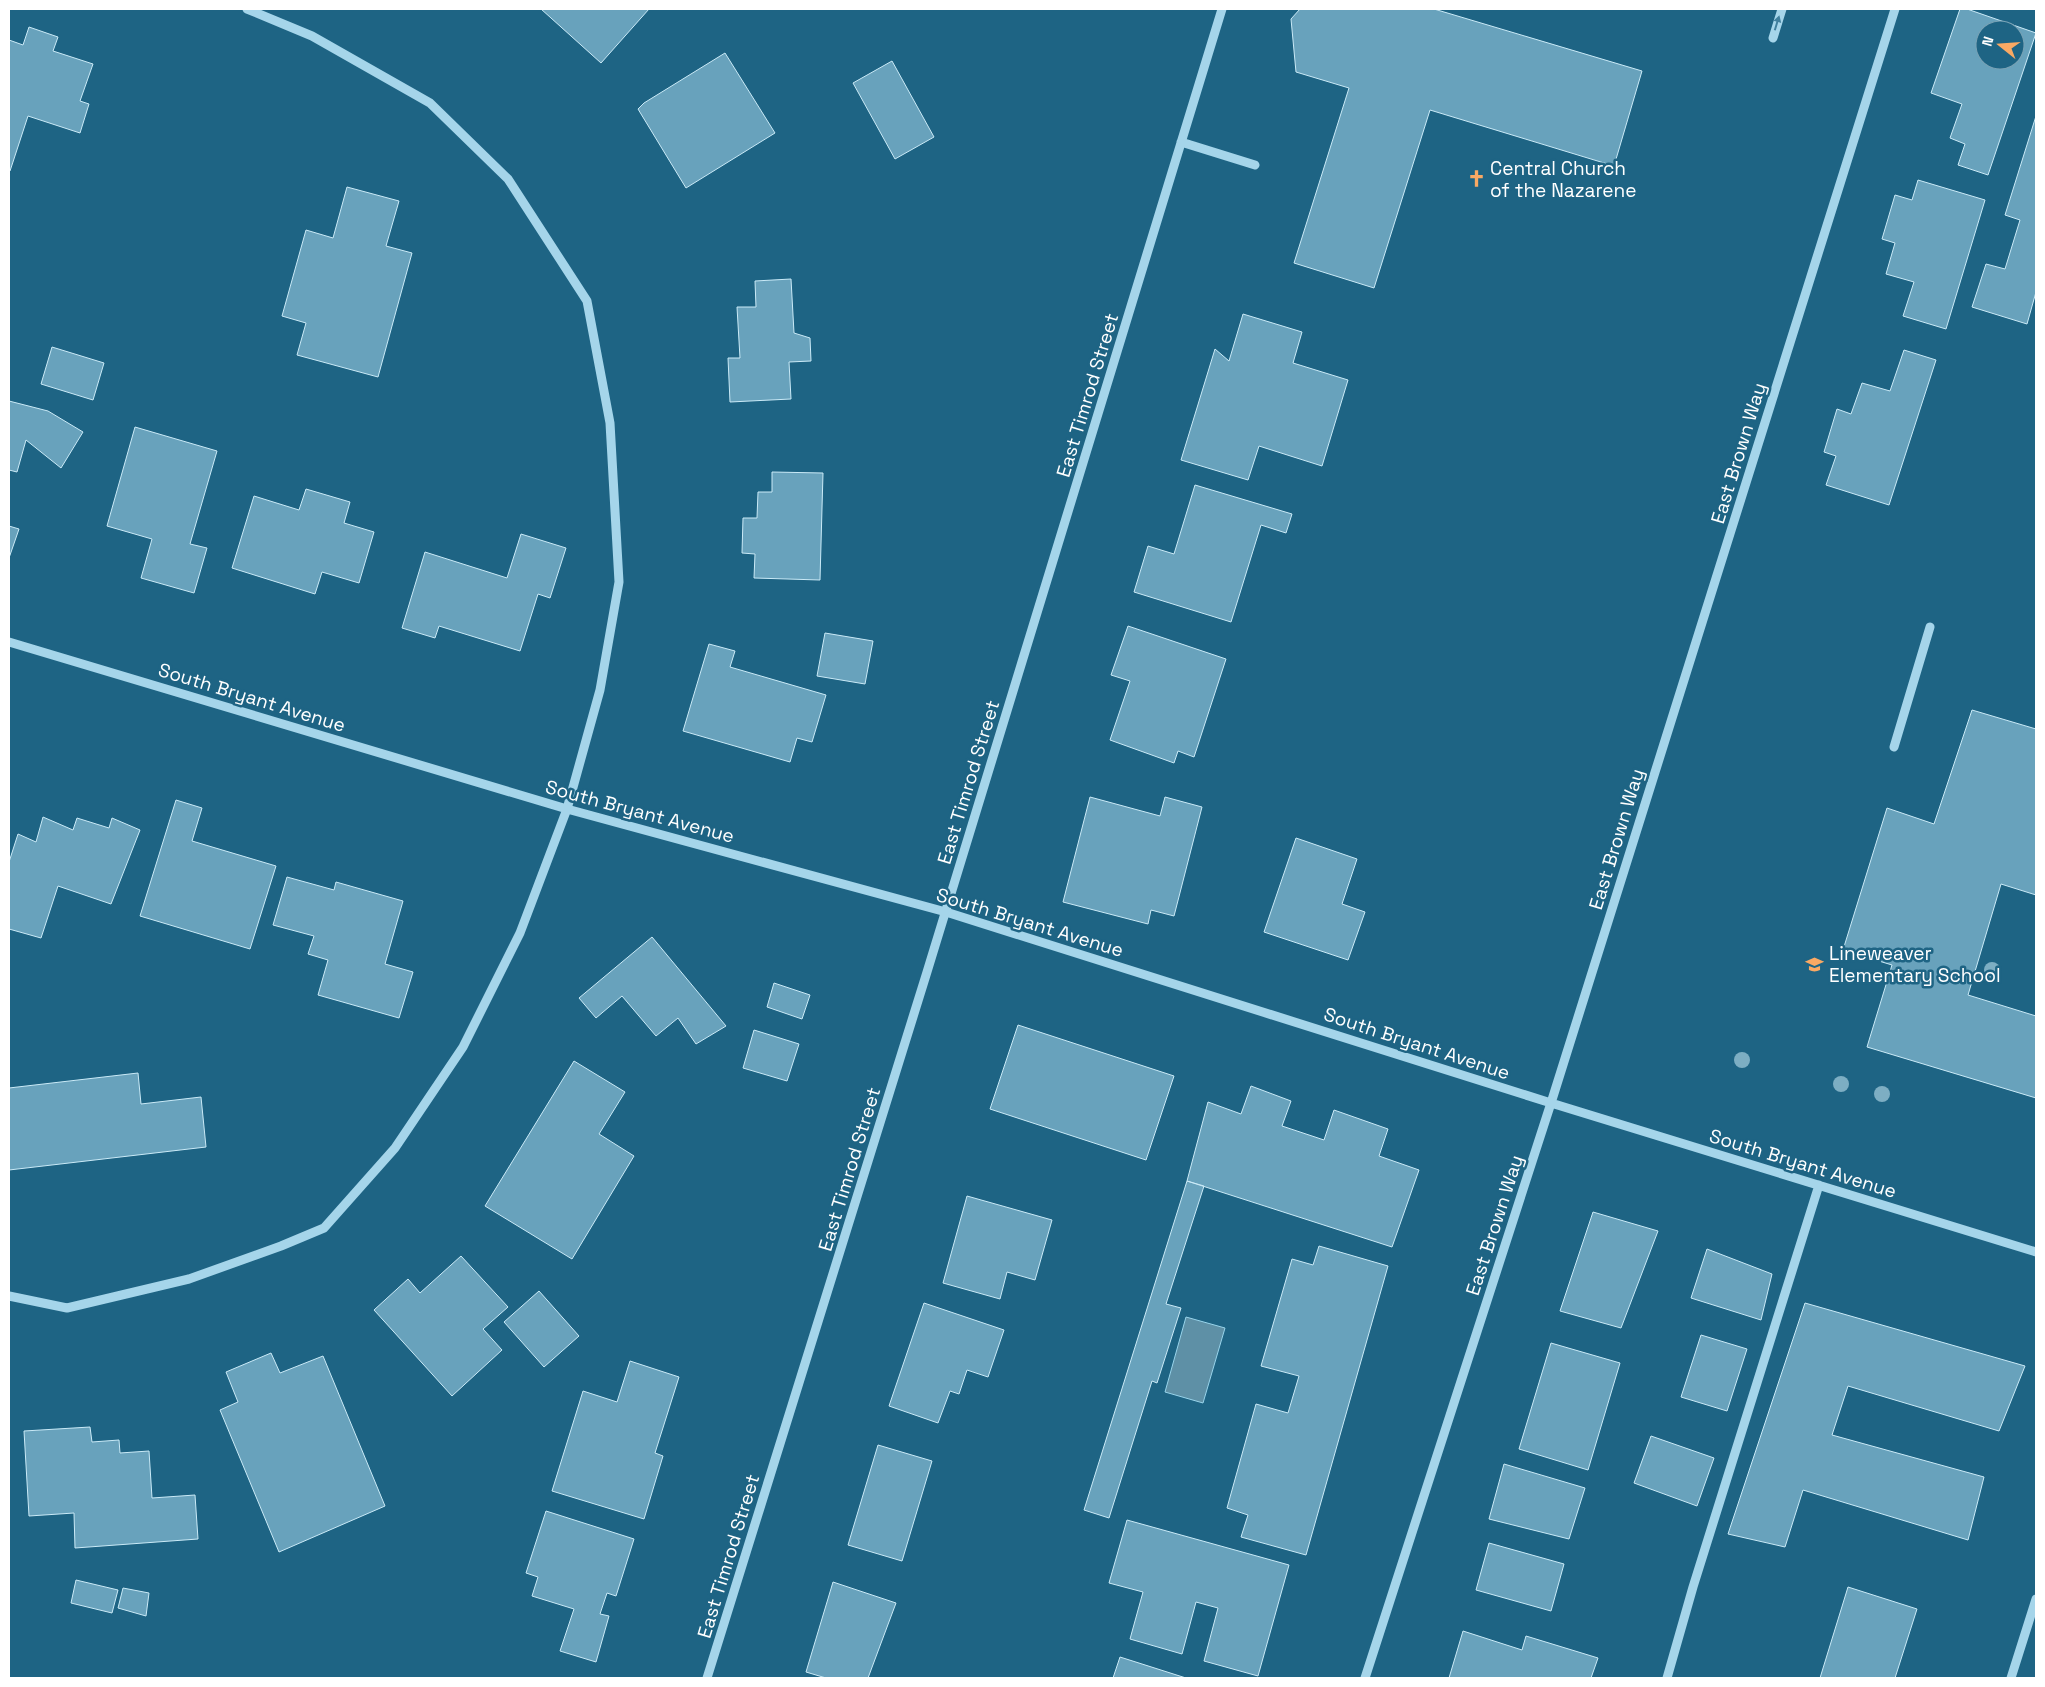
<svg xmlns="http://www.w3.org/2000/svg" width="2045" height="1687" viewBox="0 0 2045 1687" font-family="'Space Grotesk',sans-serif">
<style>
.water{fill:#5e90a6;stroke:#98d4eb}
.building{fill:#68a2bc;stroke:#caeaf7;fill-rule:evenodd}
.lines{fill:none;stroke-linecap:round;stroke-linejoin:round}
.minor{stroke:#a5d5ea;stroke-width:9}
.tree{fill:#7daec3}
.oneway{fill:#40809e}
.labels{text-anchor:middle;stroke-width:5;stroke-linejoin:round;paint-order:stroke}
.poi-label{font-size:19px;fill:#fff;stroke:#1e6484;text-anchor:start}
.street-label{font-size:19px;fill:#fff;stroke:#1e6484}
</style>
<rect width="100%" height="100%" fill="#1e6484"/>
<path class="water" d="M1186 1317 1225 1328 1203 1403 1165 1392Z"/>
<path class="building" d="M541 9H649L601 63Z
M1300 9H1434L1642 71 1614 166 1430 110 1374 288 1294 263 1349 88 1296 72 1291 19Z
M1960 9H1967L2036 33 1988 175 1958 165 1965 144 1950 138 1962 104 1931 93ZM1985 30H2015V60H1985Z
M29 27 58 37 53 51 93 64 80 101 89 104 80 133 28 116 10 171H9V40L23 45Z
M725 53 775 133 686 188 638 109 644 103Z
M892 61 934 137 895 159 853 83Z
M2036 116V292L2027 324 1972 307 1986 264 2005 269 2020 220 2005 215Z
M1918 180 1985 200 1946 329 1903 316 1914 282 1886 274 1895 243 1882 239 1895 195 1912 200Z
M347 187 399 201 386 246 412 253 378 377 297 355 306 323 282 316 306 230 333 238Z
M791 279 794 333 810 338 811 361 789 362 791 399 730 402 728 358H740L737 307H756L755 281Z
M1243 314 1302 332 1293 363 1348 380 1322 466 1259 446 1248 480 1181 460 1215 349 1229 361Z
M52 347 104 363 93 400 41 384Z
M1904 350 1936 360 1889 505 1826 485 1836 456 1824 452 1837 409 1851 414 1862 383 1890 391Z
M9 401 48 411 83 432 61 468 26 440 17 472 9 470Z
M135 427 217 451 190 544 207 548 194 593 141 578 152 539 107 526Z
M772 472 823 473 820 580 754 578 755 554 742 553 743 518H757L758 492H772Z
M1195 485 1292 514 1286 533 1261 525 1231 622 1134 592 1148 546 1174 554Z
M306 489 350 502 344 523 374 532 359 583 322 572 315 594 232 568 254 496 299 510Z
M9 526 19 529 9 558Z
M521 534 566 548 550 598 538 594 520 651 439 626 435 638 402 628 425 552 507 578Z
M1128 626 1226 659 1194 757 1178 751 1174 763 1110 740 1130 681 1111 675Z
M825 633 873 641 865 684 817 676Z
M709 644 735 651 730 667 826 695 812 742 797 738 790 762 683 731Z
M1972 710 2036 729V895L2001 884 1968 995 2036 1016V1098L1867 1047 1892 965 1843 950 1887 808 1934 824Z
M1090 797 1160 816 1165 797 1202 807 1174 916 1151 910 1148 924 1063 902Z
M176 800 202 808 192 841 276 866 250 949 140 916Z
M43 817 73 830 77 818 109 828 112 818 140 830 111 904 58 886 41 938 9 929V862L18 834 36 842Z
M1296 838 1357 859 1342 904 1365 912 1348 960 1264 932Z
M287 877 334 890 336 882 403 901 385 964 413 972 399 1018 318 995 328 960 308 954 314 936 273 925Z
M652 937 726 1026 696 1044 678 1018 656 1036 622 996 596 1018 579 998Z
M774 983 810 995 802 1019 767 1007Z
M1018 1025 1174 1076 1146 1160 990 1109Z
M754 1030 799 1044 787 1081 743 1068Z
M574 1061 625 1092 599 1134 634 1156 572 1259 485 1206Z
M138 1073 141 1104 201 1097 206 1147 9 1170V1088Z
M1251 1086 1291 1101 1282 1126 1324 1140 1334 1110 1388 1129 1379 1156 1419 1170 1392 1247 1187 1181 1208 1102 1241 1114Z
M1187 1181 1204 1186 1166 1304 1181 1308 1157 1383 1152 1381 1109 1518 1084 1510Z
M967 1196 1052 1220 1035 1280 1007 1272 1000 1299 943 1283Z
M1593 1212 1658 1231 1621 1328 1560 1311Z
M1319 1246 1388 1266 1306 1555 1241 1537 1248 1515 1227 1508 1256 1404 1288 1413 1299 1376 1261 1366 1292 1259 1313 1265Z
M1707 1249 1772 1274 1761 1320 1691 1298Z
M461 1256 508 1307 483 1329 502 1350 452 1396 374 1310 408 1279 420 1293Z
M539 1291 579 1336 544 1367 504 1322Z
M924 1303 1004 1330 988 1377 967 1370 959 1394 950 1391 938 1423 889 1406Z
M1805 1303 2025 1366 1999 1431 1848 1386 1832 1435 1984 1477 1968 1540 1803 1490 1785 1547 1728 1534Z
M1701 1335 1747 1349 1727 1411 1681 1397Z
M1551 1343 1620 1363 1588 1470 1519 1449Z
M271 1353 280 1373 323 1356 385 1506 279 1552 220 1410 238 1402 226 1372Z
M630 1361 679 1377 655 1453 663 1456 644 1519 552 1491 583 1391 617 1402Z
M90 1427 92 1442 119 1440 120 1453 149 1451 152 1498 195 1495 198 1539 75 1548 74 1513 29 1516 24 1431Z
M1651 1436 1714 1458 1697 1506 1634 1483Z
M878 1445 932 1461 902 1561 848 1545Z
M1504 1464 1585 1488 1569 1539 1489 1519Z
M546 1511 634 1539 616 1596 607 1593 600 1614 609 1616 596 1662 560 1651 574 1609 532 1596 538 1577 526 1573Z
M1127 1520 1289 1565 1258 1676 1204 1661 1218 1608 1196 1602 1182 1654 1130 1639 1143 1592 1109 1583Z
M1489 1543 1564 1564 1551 1611 1476 1590Z
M76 1580 118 1590 112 1613 71 1603Z
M833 1582 896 1603 868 1678H826L806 1672Z
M1848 1587 1917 1609 1895 1678H1820Z
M123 1588 149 1593 146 1616 118 1608Z
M1463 1631 1522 1650 1526 1636 1598 1658 1591 1678H1449Z
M1120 1657 1186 1678H1113Z"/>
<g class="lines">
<path class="minor" d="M1773 38 1782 9
M1181 142 1255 165
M9 642 567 809 946 912 1551 1103 2036 1252
M1894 747 1930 627
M9 1296 67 1308 189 1279 281 1246 324 1228 395 1148 463 1047 520 933 567 809 600 690 619 582 610 423 587 301 508 179 430 103 312 36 247 9
M707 1678 927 972 1222 9
M1365 1678 1551 1103 1895 9
M1667 1678 1693 1587 1819 1185
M2011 1678 2036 1599"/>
</g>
<g class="tree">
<circle cx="1992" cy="970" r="8"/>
<circle cx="1742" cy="1060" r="8"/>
<circle cx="1841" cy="1084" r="8"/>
<circle cx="1882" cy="1094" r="8"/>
</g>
<defs><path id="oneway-solid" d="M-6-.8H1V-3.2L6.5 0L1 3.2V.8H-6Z" transform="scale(1.25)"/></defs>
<use class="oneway" href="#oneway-solid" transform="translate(1777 23) rotate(-73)"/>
<defs>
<symbol id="church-bare" viewBox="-9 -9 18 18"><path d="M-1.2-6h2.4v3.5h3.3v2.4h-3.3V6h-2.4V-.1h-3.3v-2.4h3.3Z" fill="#f9a964" stroke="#1e6484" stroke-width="2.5" paint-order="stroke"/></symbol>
<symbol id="school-bare" viewBox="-9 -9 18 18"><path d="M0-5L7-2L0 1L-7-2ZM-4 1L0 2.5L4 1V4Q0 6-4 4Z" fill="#f9a964" stroke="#1e6484" stroke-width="2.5" paint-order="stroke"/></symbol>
</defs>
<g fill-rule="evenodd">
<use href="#church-bare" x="1464" y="166" width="25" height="25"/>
<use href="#school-bare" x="1802" y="952" width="25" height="25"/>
</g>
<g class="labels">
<g class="poi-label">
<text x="1490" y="175">Central Church<tspan x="1490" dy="22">of the Nazarene</tspan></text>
<text x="1829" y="960">Lineweaver<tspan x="1829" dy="22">Elementary School</tspan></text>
</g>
<g class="street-label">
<text transform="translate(1087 395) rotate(-73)" y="7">East Timrod Street</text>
<text transform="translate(1738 453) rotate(-73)" y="7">East Brown Way</text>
<text transform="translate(252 697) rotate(17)" y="7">South Bryant Avenue</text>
<text transform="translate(968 782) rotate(-73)" y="7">East Timrod Street</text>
<text transform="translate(640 811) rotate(15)" y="7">South Bryant Avenue</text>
<text transform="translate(1616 839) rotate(-73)" y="7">East Brown Way</text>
<text transform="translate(1030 922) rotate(17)" y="7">South Bryant Avenue</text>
<text transform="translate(1417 1043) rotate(18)" y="7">South Bryant Avenue</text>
<text transform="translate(1803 1163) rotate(17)" y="7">South Bryant Avenue</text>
<text transform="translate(849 1169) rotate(-73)" y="7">East Timrod Street</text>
<text transform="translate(1494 1225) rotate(-72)" y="7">East Brown Way</text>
<text transform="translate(728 1556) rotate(-73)" y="7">East Timrod Street</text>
</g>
</g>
<rect width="2045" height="1687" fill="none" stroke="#ffffff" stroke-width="20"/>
<g transform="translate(2000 45) rotate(287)"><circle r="24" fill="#1e6484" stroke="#78a2b5"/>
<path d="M0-4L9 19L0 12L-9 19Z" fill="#f9a964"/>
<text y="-8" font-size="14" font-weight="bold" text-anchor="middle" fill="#ffffff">N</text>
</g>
</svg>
